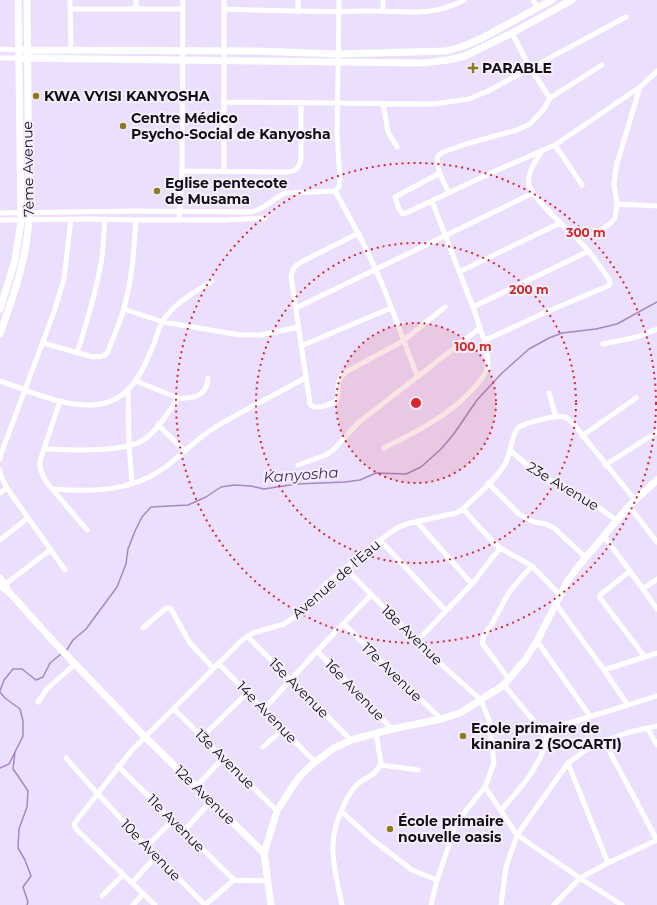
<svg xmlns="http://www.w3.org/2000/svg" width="657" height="905" viewBox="0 0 657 905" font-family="Montserrat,sans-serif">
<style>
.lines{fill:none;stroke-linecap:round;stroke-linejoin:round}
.stream{stroke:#a588c3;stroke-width:1.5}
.street{stroke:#fff;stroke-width:5}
.secondary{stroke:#fff;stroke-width:7}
.ring{fill:none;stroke:#d62828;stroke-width:2;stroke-dasharray:2 4}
.poi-dot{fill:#8b7b21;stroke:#f5f0fc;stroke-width:1.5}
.labels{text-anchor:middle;stroke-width:4;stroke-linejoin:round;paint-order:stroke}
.poi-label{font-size:14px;font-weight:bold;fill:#120d17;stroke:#f5f0fc;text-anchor:start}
.street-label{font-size:14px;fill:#120d17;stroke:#f5f0fc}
.water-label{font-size:15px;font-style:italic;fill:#471f66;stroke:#f5f0fc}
.centre{fill:#d62828;stroke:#f5f0fc;stroke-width:2}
.ring-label{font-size:12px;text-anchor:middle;font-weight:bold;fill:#d62828;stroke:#f5f0fc;stroke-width:4;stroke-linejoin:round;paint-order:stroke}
</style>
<rect width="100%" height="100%" fill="#ecdefd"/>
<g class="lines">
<path class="stream" d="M66 651 73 640 86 629 117 587 126 564 128 549 135 531 142 517 151 507 188 505 206 497 221 487 234 485 251 486 264 489 296 484 345 482 360 480 376 473 406 474 421 467 441 449 453 435 477 400 502 373 529 349 549 338 562 333 596 329 617 324 657 302
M0 691 4 680 13 669H22L36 680 43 677 50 663 61 654
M0 692 5 698 20 709 23 721V736L9 764 0 768
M15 752 13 769 18 776 28 791 27 807 19 829 18 848 25 860 31 876 23 887 28 902 27 905"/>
<path class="street" d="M70 0 71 51
M224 0V171
M298 0V12
M383 0V11
M533 0 538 8
M70 9H183
M136 9V0
M224 9C273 11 322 12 371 11 405 11 433 17 464 0
M512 33 530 68 550 98
M0 49 19 50
M0 58H20
M223 102 434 104 469 99 488 91 626 17
M383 103 388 132 397 147
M224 136H301
M555 145 582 185
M182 171 278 172C291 172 298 173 301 159V102
M440 173 395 197 399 209 403 214 406 213 493 172 555 145 640 87 657 71
M335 191C349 216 363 241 375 268 391 303 403 341 418 377
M449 193C444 182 435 168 438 156L443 152 466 144 517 130 530 124 544 109 550 98 602 65
M432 201 473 307 483 337 488 339 546 312 608 286 610 284 609 279C601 268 593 255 583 245 573 234 531 198 529 185 527 172 535 162 542 151
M617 204 657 206
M0 213 135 211 251 212C266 209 272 199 285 193L335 191 339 187 340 180 337 134 339 0
M0 220 89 219 136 220H226L265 218
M179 220 182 171 183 0
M600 230 611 223 615 218 617 204 614 184 616 167 640 87
M359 233 303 261C296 265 293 267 291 276L310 404C315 411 329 405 336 401 342 390 332 384 346 372L403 341 445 307
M459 272 560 223
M473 307 589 251
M296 308 533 193
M124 309 163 322 240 335H260L299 327
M43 343 93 357 103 356 108 352C113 337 120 323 124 308 132 280 134 250 136 220
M603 344 637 337 657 329
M301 346 391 308
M77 353C87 322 97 290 102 257 103 244 104 232 105 219
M0 381C28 390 58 405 88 405 129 406 142 373 155 341 157 335 159 327 163 321 174 303 195 292 212 281
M136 381 178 398
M128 391 129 445 132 483
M549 393 556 417
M60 401 40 461V468L43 476 47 483 87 530
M158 425 185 451
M582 436 636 398
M384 448C415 432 447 417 471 391 477 384 483 379 486 371 493 357 480 347 485 339
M45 449C68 450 127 453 145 439 158 430 169 411 178 398 194 399 207 396 208 378
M511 451 535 472 585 497 616 520
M0 459 1 454 54 312 64 279 71 219
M298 465 326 455 334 449 358 423 480 328
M605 465 657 432
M0 470 1 476 7 488 65 570
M488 483 519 514 534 522 546 524 554 528 585 557
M52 489C89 492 129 492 161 470 180 457 195 440 214 428 243 410 275 395 305 378
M0 493 7 488
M629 506 657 542
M463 509 493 542 500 548 532 566 560 595
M417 522 472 584
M604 536 643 589 657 609
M0 540 28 518
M380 540 446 611
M345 568 433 657 481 700 489 720 494 763 485 787 467 809 456 824 437 880 431 905
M630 571 600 595V598L645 657
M3 586 50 550
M643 589 657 579
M556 604 604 670 627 704
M344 624 383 663 441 719
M143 628 165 609 168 608 171 609 190 643 213 668
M247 636 351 740
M417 641 472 584 500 548
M537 641 590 716
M317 651 392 729
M218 663 315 762
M604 670 657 653
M509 679 482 643 484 635 492 624 508 594 519 580 532 566
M504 685 547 737 560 726 657 696
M38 702 47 689 75 664
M174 709 277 811
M264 709 317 651 371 595
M648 729 657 745
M203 736 247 693
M604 741 657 840
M263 747 283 729
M66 758C110 809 157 857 205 905
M568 763 608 863
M381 765 418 770
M118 766 234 880
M196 787 224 757
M485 787 517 835 580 878 622 905
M501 810C520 789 541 766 547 737
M341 811 373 840 412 870 437 880
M184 831 211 801
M147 846 173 820
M132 883 156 856
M102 896 123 875
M133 905 143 894
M155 905 76 829 74 824 131 751 242 640 253 633 284 624 293 618 327 583 380 540 397 528 406 524 456 513 463 509C476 496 497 479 505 464 511 454 511 437 517 429 522 423 556 415 564 417 567 417 569 420 572 422L635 500
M205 905 234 880 268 881
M342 905C334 866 325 840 345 803 348 797 350 792 355 787 364 775 374 780 381 763L376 733
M501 905 506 867 517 835 568 763 586 750 604 741 630 732 657 726
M554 905 580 878 608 863 657 840"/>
<path class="secondary" d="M19 50 253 51 339 54 446 51 464 46 482 38 552 0
M20 58 424 63 448 60 465 56 512 33 572 0
M0 309 15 260 21 221 18 0
M0 334C14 294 28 256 29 214L27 0
M0 578 7 588
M0 585 10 593 53 641 145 737 264 853
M271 905 264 853 277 811 292 787 301 775 315 762 334 748 351 740 392 729 441 719 460 713 504 685 525 660 537 641 567 582 577 568 629 506 657 480"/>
</g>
<circle cx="416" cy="403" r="80" fill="#d62828" fill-opacity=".12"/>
<g class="ring">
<circle cx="416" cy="403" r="80"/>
<circle cx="416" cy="403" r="160"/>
<circle cx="416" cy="403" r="240"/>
</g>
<g class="poi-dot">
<path d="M471 62h4v4h4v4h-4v4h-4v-4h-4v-4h4z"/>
<circle cx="36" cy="96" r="4"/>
<circle cx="123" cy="126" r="4"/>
<circle cx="157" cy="191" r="4"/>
<circle cx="463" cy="736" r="4"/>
<circle cx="390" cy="829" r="4"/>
</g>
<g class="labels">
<g class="poi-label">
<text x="482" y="73">PARABLE</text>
<text x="44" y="101">KWA VYISI KANYOSHA</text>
<text x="131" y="123">Centre Médico<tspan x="131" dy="16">Psycho-Social de Kanyosha</tspan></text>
<text x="165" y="188">Eglise pentecote<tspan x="165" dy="16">de Musama</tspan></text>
<text x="471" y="733">Ecole primaire de<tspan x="471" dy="16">kinanira 2 (SOCARTI)</tspan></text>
<text x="398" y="826">École primaire<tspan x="398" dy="16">nouvelle oasis</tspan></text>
</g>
<g class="street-label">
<text transform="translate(28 169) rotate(-91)" y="5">7ème Avenue</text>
<text transform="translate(563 486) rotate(31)" y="5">23e Avenue</text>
<text transform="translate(336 579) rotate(-41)" y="5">Avenue de l'Eau</text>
<text transform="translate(412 635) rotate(44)" y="5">18e Avenue</text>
<text transform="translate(392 672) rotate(44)" y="5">17e Avenue</text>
<text transform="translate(299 688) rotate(45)" y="5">15e Avenue</text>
<text transform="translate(355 690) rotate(46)" y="5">16e Avenue</text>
<text transform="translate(267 712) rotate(46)" y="5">14e Avenue</text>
<text transform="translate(225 759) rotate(45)" y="5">13e Avenue</text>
<text transform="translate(205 795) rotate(44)" y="5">12e Avenue</text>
<text transform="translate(176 823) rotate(45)" y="5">11e Avenue</text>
<text transform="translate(151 850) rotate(46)" y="5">10e Avenue</text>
</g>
<g class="water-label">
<text transform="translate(301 475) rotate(-4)" y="5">Kanyosha</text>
</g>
</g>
<circle cx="416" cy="403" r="6" class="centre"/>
<g class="ring-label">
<text x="586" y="237">300 m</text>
<text x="529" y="294">200 m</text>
<text x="473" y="351">100 m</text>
</g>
</svg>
